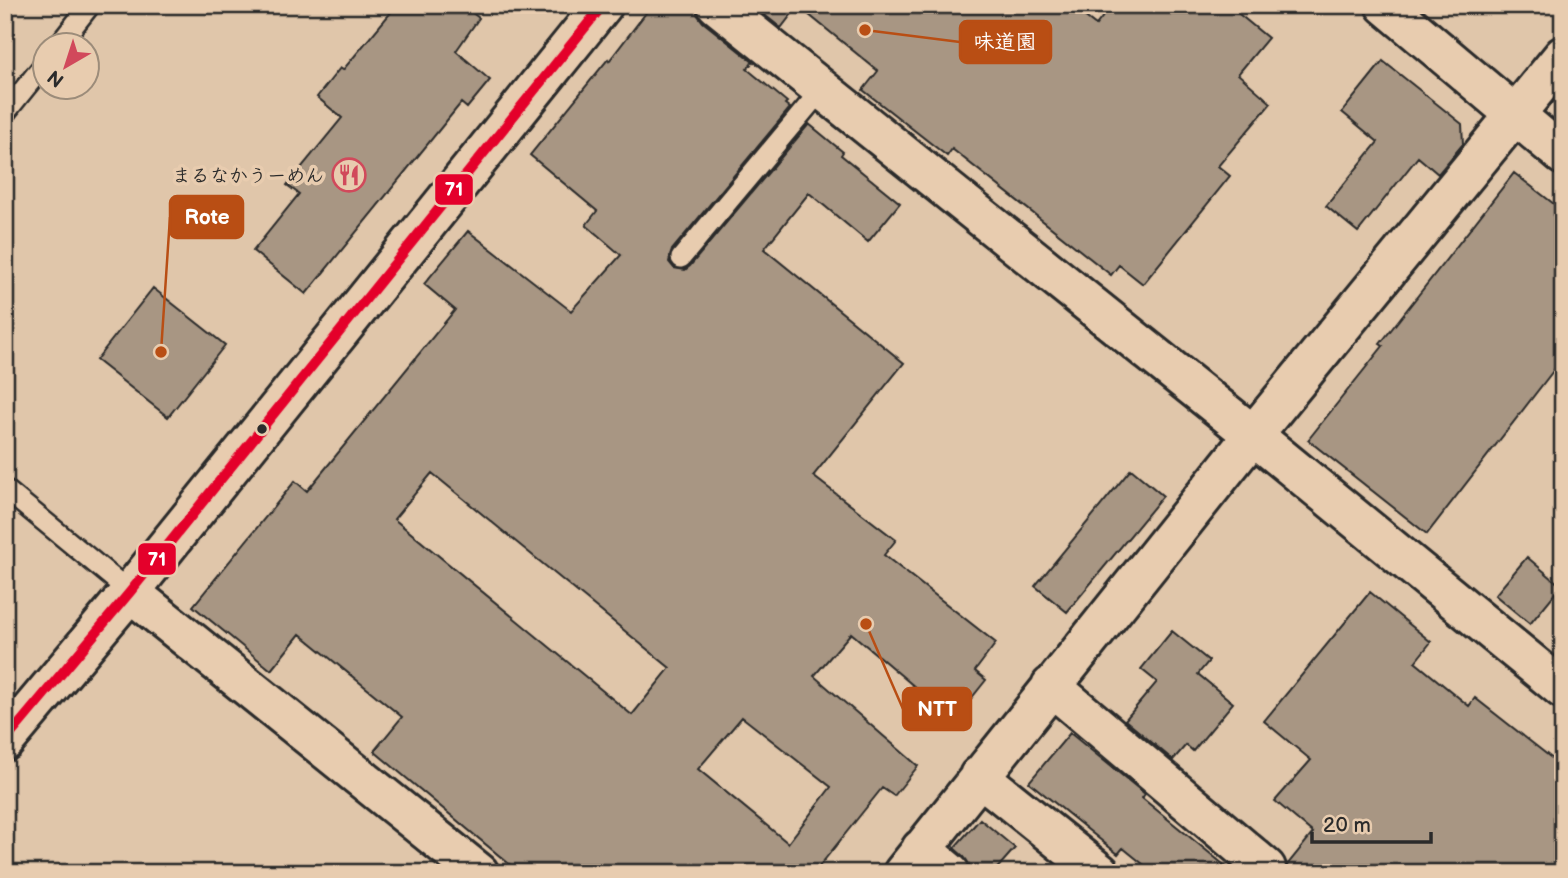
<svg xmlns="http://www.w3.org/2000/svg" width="1568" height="878" viewBox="0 0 1568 878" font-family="'Balsamiq Sans','Klee One',sans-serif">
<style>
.building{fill:#a89683;stroke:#2b2b2b;stroke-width:2;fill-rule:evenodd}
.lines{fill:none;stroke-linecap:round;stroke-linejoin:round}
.lane-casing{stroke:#2b2b2b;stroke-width:24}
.street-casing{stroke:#2b2b2b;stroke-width:44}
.secondary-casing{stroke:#2b2b2b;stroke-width:44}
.lane{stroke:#e8ccaf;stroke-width:19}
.street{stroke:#e8ccaf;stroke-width:38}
.secondary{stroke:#e8ccaf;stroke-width:38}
.bus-1-casing{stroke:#e8ccaf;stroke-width:16}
.bus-1{stroke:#e4002b;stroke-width:10}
.bus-dot{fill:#2b2b2b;stroke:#e8ccaf;stroke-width:2.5}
.labels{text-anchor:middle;stroke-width:7;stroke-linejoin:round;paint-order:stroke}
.poi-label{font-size:19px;font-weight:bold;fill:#2b2b2b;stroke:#e8ccaf;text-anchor:end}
.leader{fill:none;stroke:#b94e14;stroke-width:2.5}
.callout-dot{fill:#b94e14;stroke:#e8ccaf;stroke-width:2.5}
.callout{fill:#b94e14;stroke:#b94e14;stroke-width:2.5}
.callout-label{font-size:21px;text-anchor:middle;font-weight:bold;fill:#fff}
.line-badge{stroke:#e8ccaf;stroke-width:2.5}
.badge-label{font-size:19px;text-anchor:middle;font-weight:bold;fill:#fff}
</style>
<rect width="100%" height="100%" fill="#e0c6aa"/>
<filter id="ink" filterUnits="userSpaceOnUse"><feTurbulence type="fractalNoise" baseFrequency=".0143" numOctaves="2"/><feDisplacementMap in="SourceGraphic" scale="14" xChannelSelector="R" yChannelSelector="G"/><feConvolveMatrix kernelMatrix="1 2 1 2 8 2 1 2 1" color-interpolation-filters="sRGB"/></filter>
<g filter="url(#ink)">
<path class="building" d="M397 5H462L479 18 456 51 490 80 467 108 461 103 306 294 253 251 299 194 287 185 342 118 317 97 340 68 343 70Z
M652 5H696L697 14 703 22 753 62 747 69 787 102 785 104 790 108 672 250 669 262 674 268 685 270 690 266 809 124 843 152 841 155 900 203 868 242 809 193 764 249 904 363 813 476 896 540 884 555 996 643 975 671 986 680 954 720 851 633 814 676 918 766 894 796 882 788 818 868 824 873H520L374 751 402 717 300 634 271 670 193 606 295 481 307 491 455 310 424 284 468 231 571 311 621 255 586 225 597 211 530 155 608 59 609 61ZM432 473 670 668 632 715 394 519ZM742 717 831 787 788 843 698 769Z
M752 5H1070L1096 25 1112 5H1228L1268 38 1238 74 1271 103 1218 166 1230 176 1143 284 1119 265 1111 275 952 149 947 156 863 90 878 71 798 6 781 28Z
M1383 61 1462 124 1463 144 1438 174 1418 157 1358 232 1326 206 1378 142 1342 112Z
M1514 173 1563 211V358L1427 534 1308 440 1383 346 1380 344Z
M153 288 225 345 168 417 96 360Z
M1131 469 1163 496 1067 612 1035 586Z
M1527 557 1561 586 1530 624 1495 595Z
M1370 592 1431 642 1415 662 1469 706 1475 698 1563 767V873H1287V865L1313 833 1275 801 1311 760 1264 721Z
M1172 631 1209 661 1198 674 1233 703 1193 751 1186 745 1173 760 1125 720 1157 682 1141 669Z
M1070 733 1145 794 1142 798 1234 873H1154L1123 848 1118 854 1029 782Z
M980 819 1015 848 993 873H973L964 857 954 848Z"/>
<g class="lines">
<defs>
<path id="lane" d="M58 46 90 5
M5 113 46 62
M681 258 822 89
M5 489 130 592"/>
<path id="street" d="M717 5 1253 435 1563 689
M130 592 479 873
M1051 686 1266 868
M979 776 1100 873
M921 849 950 873
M903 873 1253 435 1563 56"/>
<path id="secondary" d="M1385 5 1563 155
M5 741 130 592 603 5"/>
</defs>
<use href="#lane" class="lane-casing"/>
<use href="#street" class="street-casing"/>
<use href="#secondary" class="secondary-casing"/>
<use href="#lane" class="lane"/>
<use href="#street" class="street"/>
<use href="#secondary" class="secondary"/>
<defs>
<path id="bus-1" d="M5 741 130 592 603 5"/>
</defs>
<use href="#bus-1" class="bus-1-casing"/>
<use href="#bus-1" class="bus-1"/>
</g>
</g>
<defs>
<symbol id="restaurant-ring" viewBox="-11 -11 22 22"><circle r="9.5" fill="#e8ccaf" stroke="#d1495b" stroke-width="1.5"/><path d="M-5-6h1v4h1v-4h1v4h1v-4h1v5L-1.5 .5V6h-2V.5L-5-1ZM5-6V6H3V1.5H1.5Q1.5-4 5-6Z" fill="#d1495b"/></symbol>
</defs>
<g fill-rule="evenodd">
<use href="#restaurant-ring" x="330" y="156" width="38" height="38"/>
</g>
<circle class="bus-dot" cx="262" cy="429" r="6"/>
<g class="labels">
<g class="poi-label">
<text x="324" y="182">まるなかうーめん</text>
</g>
</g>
<path class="leader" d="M865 30L960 42M161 352L170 217M866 624L903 709"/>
<g class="callout-dot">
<circle cx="865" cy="30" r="7"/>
<circle cx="161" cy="352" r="7"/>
<circle cx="866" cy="624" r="7"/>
</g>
<g class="callout">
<rect x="960" y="21" width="91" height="42" rx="7"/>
<rect x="170" y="196" width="73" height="42" rx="7"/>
<rect x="903" y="688" width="68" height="42" rx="7"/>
</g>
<g class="callout-label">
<text x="1005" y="49">味道園</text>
<text x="207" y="224">Rote</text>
<text x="937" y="716">NTT</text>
</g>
<g class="line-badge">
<rect x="434" y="173" width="40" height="33" rx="7" fill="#e4002b"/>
<rect x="137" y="542" width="40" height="34" rx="7" fill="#e4002b"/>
</g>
<g class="badge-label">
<text x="454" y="196">71</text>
<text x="157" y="566">71</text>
</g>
<rect width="1568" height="878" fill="none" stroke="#e8ccaf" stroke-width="28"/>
<rect x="14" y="14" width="1540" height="850" fill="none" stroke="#2b2b2b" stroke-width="2.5" filter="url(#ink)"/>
<g transform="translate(66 66) rotate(219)"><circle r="33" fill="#e8ccaf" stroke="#9c8c7a" stroke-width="2"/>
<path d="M0-5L12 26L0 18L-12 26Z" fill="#d1495b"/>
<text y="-10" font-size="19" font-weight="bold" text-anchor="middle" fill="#2b2b2b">N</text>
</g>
<path d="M1312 832v10h119v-10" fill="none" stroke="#2b2b2b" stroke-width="3.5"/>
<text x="1323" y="832" font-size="21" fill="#2b2b2b" stroke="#e8ccaf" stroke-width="5" paint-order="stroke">20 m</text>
</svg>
